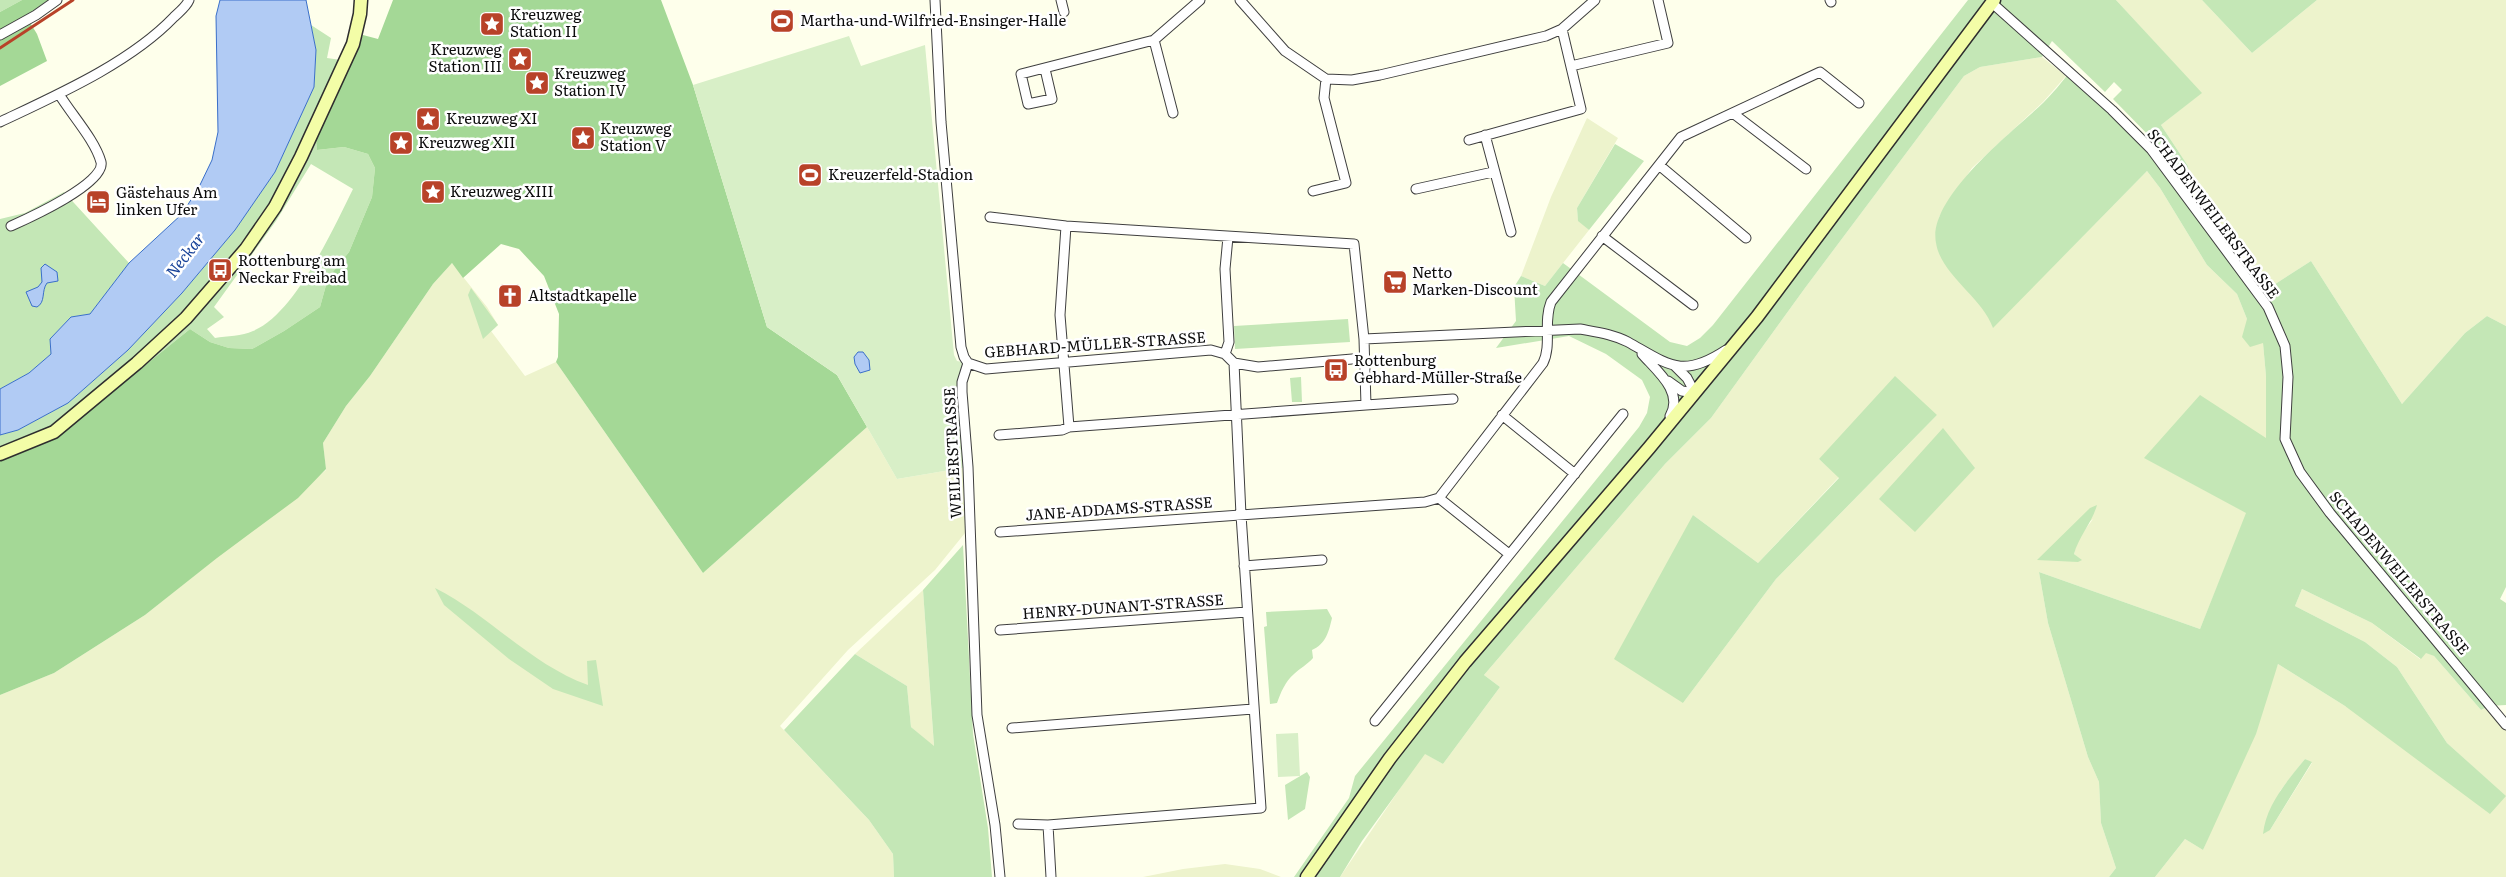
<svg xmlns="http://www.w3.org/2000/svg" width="2506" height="877" viewBox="0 0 2506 877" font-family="Literata,serif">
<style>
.farmland{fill:#edf3cc;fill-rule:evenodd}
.green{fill:#c4e7b6;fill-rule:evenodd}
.forest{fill:#a4d896}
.pitch{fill:#d8efc7}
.water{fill:#b1cbf4;stroke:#3a6fc9}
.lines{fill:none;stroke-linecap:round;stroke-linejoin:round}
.street-casing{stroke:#3f3f3f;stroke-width:11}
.secondary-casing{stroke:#2e2e2e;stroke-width:15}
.street{stroke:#fff;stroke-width:9}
.secondary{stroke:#f3fda7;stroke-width:12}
.rail{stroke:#b84228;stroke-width:3}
.labels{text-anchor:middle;stroke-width:5;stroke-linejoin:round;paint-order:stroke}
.poi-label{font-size:15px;fill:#0c0c0c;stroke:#fff;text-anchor:start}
.street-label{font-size:15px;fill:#0c0c0c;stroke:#fff}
.water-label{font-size:16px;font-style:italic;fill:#194399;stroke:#fff}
</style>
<rect width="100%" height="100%" fill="#feffeb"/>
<path class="farmland" d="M2116 0H2202L2252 53 2317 0H2506V326L2487 316 2465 333 2402 404 2311 261 2269 288 2189 181 2188 166 2161 125 2201 93Z
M2042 57 2066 76 2043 102 1972 168 1939 217 1936 243 1988 314 1993 327 2147 171 2160 188 2207 265 2237 294 2247 319 2263 343 2266 376V438L2145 458 2247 513 2200 629 2039 572 2048 623 2088 757 2099 782 2101 823 2116 868 2109 877H1340L1424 753 1443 764 1500 687 1484 675 1665 464 1711 418 1805 288 1964 76 1980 67ZM1937 415 1776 579 1683 703 1693 515 1758 563 1839 477 1819 459ZM2093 519 2078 539 2074 554 2081 560H2038Z
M1587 118 1618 138 1577 208 1578 220 1589 230 1545 286 1521 276 1551 197Z
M452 263 487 307 498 325 491 331 525 376 556 362 703 573 867 427 897 479 968 467 971 531 965 533 935 570 848 650 780 726 869 820 893 854 894 877H0V695L54 673 145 615 326 470 323 443 346 406 370 376 433 284Z
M2302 589 2372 623 2420 659 2426 652 2434 656 2481 710 2489 706 2506 729V877H2155L2185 839 2203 850 2278 664 2345 706 2505 796 2447 743 2397 667 2365 642 2295 606ZM2305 759 2312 763 2270 830 2280 791Z
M923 590 934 747 911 727 907 686 855 654Z
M1225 864 1260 869 1281 877H1143L1183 869Z"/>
<path class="green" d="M0 0H22L0 12Z
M1968 0H2116L2202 93 2161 125 2188 166 2189 181 2158 145 2113 99 2122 90 2114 82 2105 92 2052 41 2042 57 1980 67 1964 76 1805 288 1711 418 1665 464 1484 675 1500 687 1443 764 1425 754 1362 841 1340 877H1294L1349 798 1355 776 1639 427 1647 413 1650 397 1642 380 1606 354 1569 336 1496 348 1516 321 1514 287 1521 276 1545 286 1563 263 1670 342 1687 346 1700 338 1713 325Z
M2202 0H2317L2252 53Z
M311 25 331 38 327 58 341 60 353 33 363 35 316 140 317 150 344 147 368 154 375 168 372 197 349 252 328 278 320 307 284 331 252 349 229 348 210 342 190 329 76 421 45 442 0 461V435L18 430 68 403 128 350 182 293 235 230 275 172 314 87 316 50ZM311 164 353 189C333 229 295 314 253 331 242 336 227 336 215 338L207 329 224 317 214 307 276 221Z
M2069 73 2151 149 2236 264 2269 288 2311 261 2402 404 2465 333 2487 316 2506 326V587L2500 599 2506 603V705L2489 706 2481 710 2434 656 2426 653 2421 659 2372 623 2302 589 2295 606 2365 642 2397 667 2447 743 2506 796 2490 814 2345 706 2278 664 2256 734 2203 850 2185 839 2155 877H2109L2116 868 2101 823 2099 782 2088 757 2048 623 2039 572 2200 629 2246 513 2144 458 2200 395 2266 438V376L2263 343 2250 347 2242 337 2247 319 2237 294 2207 265 2160 188 2147 171 1993 328C1982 297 1941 275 1936 243 1927 197 2014 131 2044 102 2053 93 2061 83 2069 73Z
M1615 144 1644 161 1589 230 1578 221 1577 208Z
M64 192 129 263 90 314 71 317 50 339 51 354 29 373 0 389V219L25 213Z
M471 288 498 325 483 339 468 295Z
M1348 319 1350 342 1235 349 1234 326Z
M1895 376 1937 415 1776 579 1683 703 1614 659 1693 515 1758 563 1839 478 1819 459Z
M1301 377 1302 402H1292L1290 378Z
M1943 428 1975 468 1915 532 1879 499Z
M2097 505C2092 523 2079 536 2074 554L2082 560 2078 562 2037 560 2090 508Z
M963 545 973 734 988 828 992 877H894L893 854 869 820 784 730 855 654 907 686 911 727 934 746 923 590Z
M435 588C489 615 530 664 588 685L587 661 596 660 603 706 553 689 509 659 444 605Z
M1327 609 1332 618C1329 631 1326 644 1312 650L1313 658C1307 665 1300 668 1294 674 1285 682 1281 692 1277 703L1270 704 1264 627 1267 626 1266 612Z
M2305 759 2312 762 2270 830 2263 834C2266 805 2287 781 2305 759Z
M1307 772 1310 777 1305 809 1288 820 1285 785Z"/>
<path class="forest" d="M22 0H48L26 16 37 34 47 61 0 86V12Z
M393 0H661L693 85 767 327 837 375 867 427 703 573 556 362 558 357 559 314 544 276 519 249 501 244 463 278 452 263 433 284 370 376 346 406 323 443 326 469 298 498 217 558 145 615 54 673 0 695V461L45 442 76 421 190 329 210 342 229 348 252 349 284 331 320 307 328 278 349 252 372 197 375 168 368 154 344 147 317 150 316 140 363 35 378 39Z"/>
<path class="pitch" d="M849 36 861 66 925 45 954 355 957 361 968 363 962 382 968 467 897 479 837 375 767 327 693 85Z
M1298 733 1300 776 1278 777 1276 734Z"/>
<path class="water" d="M220 0H306L316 50 314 87 275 172 235 230 182 293 128 350 68 403 18 430 0 435V389L29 373 51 354 50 339 71 317 90 314 129 263 182 214 199 187 212 160 218 132 216 16Z
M45 264 57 272 58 281 47 283C41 291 46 302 37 307L32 306 26 292 38 287 42 282 41 268Z
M858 352H863L869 360 870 370 860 373 855 364 854 357Z"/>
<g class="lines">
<defs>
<path id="street" d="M935 0 941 122 961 347 964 357 968 363
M1061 0 1064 12
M1240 0 1285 51 1326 79 1352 80 1380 75 1546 36 1562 29 1595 0
M1830 0 1831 2
M1992 3 2112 110 2151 149 2268 307 2285 346 2288 377 2285 439 2300 472 2330 513 2506 725
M0 35 36 15 57 0
M1154 40 1173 113
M1571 66 1668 43 1658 0
M1045 69 1052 99 1028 104 1021 74 1154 40 1200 0
M1734 114 1806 169
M0 122C57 95 130 63 174 17 179 12 186 7 189 0
M1485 135 1511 232
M1469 140 1581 109 1562 29
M1659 165 1746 238
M1416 189 1493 172
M1313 191 1346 183 1324 98 1326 79
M990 217 1066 226 1354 244 1364 339 1366 405 1069 427 1062 430 999 435
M11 226C29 218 106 183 101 162 95 140 71 114 59 94
M1066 226 1060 315 1069 427
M1602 236 1693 305
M1364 339 1580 329C1596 332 1613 334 1628 342 1669 365 1682 379 1726 350
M1225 354 1229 342 1225 269 1228 237
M1642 354C1657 371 1684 392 1670 416
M968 363 986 369 1211 350 1225 354 1234 363 1241 515 1261 808 1048 825 1018 824
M968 363 962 382V392L968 467 977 715 995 825 1000 877
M1234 363 1258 367 1364 358
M1675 366 1687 378 1695 393
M1668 381 1682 391 1695 393
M1366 405 1453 399
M1502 415 1575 474
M1439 498 1543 363C1552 345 1543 322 1551 302L1681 137 1820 72 1859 103
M1439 498 1509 554
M1000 532 1425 502 1439 498
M1244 566 1322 560
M1000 630 1247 612
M1375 721 1623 414
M1012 728 1253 709
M1048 825 1051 877"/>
<path id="secondary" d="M0 454 54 432 137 363 186 318 246 249 275 207 301 157 353 44 360 14 361 0
M1307 877 1390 758 1465 662 1649 448 1757 317 1994 0"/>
</defs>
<use href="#street" class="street-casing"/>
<use href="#secondary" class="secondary-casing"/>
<use href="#street" class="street"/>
<use href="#secondary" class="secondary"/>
<path class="rail" d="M0 48 73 0"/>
</g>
<defs>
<symbol id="stadium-square" viewBox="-11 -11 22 22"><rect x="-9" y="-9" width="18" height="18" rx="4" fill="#b84228" stroke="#fff"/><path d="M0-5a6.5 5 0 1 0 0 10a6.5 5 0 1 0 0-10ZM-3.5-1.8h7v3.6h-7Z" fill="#fff"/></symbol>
<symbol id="sight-square" viewBox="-11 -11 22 22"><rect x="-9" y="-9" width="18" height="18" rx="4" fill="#b84228" stroke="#fff"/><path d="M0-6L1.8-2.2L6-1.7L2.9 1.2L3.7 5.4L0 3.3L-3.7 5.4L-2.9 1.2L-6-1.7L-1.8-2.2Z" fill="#fff"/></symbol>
<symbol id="hotel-square" viewBox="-11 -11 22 22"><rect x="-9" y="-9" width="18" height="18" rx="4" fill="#b84228" stroke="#fff"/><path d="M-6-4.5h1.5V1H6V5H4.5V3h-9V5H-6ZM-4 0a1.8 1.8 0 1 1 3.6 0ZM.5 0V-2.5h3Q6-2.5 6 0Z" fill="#fff"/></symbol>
<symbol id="bus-square" viewBox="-11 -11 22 22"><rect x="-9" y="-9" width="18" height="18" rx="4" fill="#b84228" stroke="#fff"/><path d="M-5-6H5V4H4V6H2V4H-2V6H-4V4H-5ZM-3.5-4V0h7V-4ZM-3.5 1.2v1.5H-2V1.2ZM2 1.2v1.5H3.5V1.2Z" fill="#fff"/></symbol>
<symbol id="supermarket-square" viewBox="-11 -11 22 22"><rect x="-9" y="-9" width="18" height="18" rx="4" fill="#b84228" stroke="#fff"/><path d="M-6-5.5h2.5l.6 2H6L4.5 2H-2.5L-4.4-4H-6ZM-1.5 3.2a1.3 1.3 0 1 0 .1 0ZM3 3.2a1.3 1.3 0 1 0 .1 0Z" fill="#fff"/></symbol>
<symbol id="church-square" viewBox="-11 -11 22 22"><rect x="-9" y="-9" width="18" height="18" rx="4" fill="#b84228" stroke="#fff"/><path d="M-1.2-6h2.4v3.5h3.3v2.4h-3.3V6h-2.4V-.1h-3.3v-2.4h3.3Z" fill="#fff"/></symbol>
</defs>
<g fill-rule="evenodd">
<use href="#stadium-square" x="768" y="7" width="28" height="28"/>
<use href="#sight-square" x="478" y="10" width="28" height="28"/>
<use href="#sight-square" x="506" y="45" width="28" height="28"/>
<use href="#sight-square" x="523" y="69" width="28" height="28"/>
<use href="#sight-square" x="414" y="105" width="28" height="28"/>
<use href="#sight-square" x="569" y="124" width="28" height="28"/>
<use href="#sight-square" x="387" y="129" width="28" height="28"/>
<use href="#stadium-square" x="796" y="161" width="28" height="28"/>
<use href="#sight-square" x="419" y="178" width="28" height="28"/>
<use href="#hotel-square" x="84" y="188" width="28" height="28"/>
<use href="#bus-square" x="206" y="256" width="28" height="28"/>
<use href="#supermarket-square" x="1381" y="268" width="28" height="28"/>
<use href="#church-square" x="496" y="282" width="28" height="28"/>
<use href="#bus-square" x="1322" y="356" width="28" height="28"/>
</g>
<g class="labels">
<g class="poi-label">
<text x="510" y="20">Kreuzweg<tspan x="510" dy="17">Station II</tspan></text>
<text x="800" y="26">Martha-und-Wilfried-Ensinger-Halle</text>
<text x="502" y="55" text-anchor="end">Kreuzweg<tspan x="502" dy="17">Station III</tspan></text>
<text x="554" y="79">Kreuzweg<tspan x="554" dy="17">Station IV</tspan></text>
<text x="446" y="124">Kreuzweg XI</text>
<text x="600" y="134">Kreuzweg<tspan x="600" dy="17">Station V</tspan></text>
<text x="418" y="148">Kreuzweg XII</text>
<text x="828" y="180">Kreuzerfeld-Stadion</text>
<text x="450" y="197">Kreuzweg XIII</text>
<text x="116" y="198">Gästehaus Am<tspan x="116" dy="17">linken Ufer</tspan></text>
<text x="238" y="266">Rottenburg am<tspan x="238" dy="17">Neckar Freibad</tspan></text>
<text x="1412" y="278">Netto<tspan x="1412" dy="17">Marken-Discount</tspan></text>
<text x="528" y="301">Altstadtkapelle</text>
<text x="1354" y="366">Rottenburg<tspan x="1354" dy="17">Gebhard-Müller-Straße</tspan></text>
</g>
<g class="street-label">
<text transform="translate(2213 214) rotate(53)" y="5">SCHADENWEILERSTRASSE</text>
<text transform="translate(1095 345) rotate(-4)" y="5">GEBHARD-MÜLLER-STRASSE</text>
<text transform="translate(953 453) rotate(-93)" y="5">WEILERSTRASSE</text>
<text transform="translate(1119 509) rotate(-4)" y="5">JANE-ADDAMS-STRASSE</text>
<text transform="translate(2399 573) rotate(50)" y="5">SCHADENWEILERSTRASSE</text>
<text transform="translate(1123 607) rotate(-4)" y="5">HENRY-DUNANT-STRASSE</text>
</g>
<g class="water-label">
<text transform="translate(185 255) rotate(-52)" y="6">Neckar</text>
</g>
</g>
</svg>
